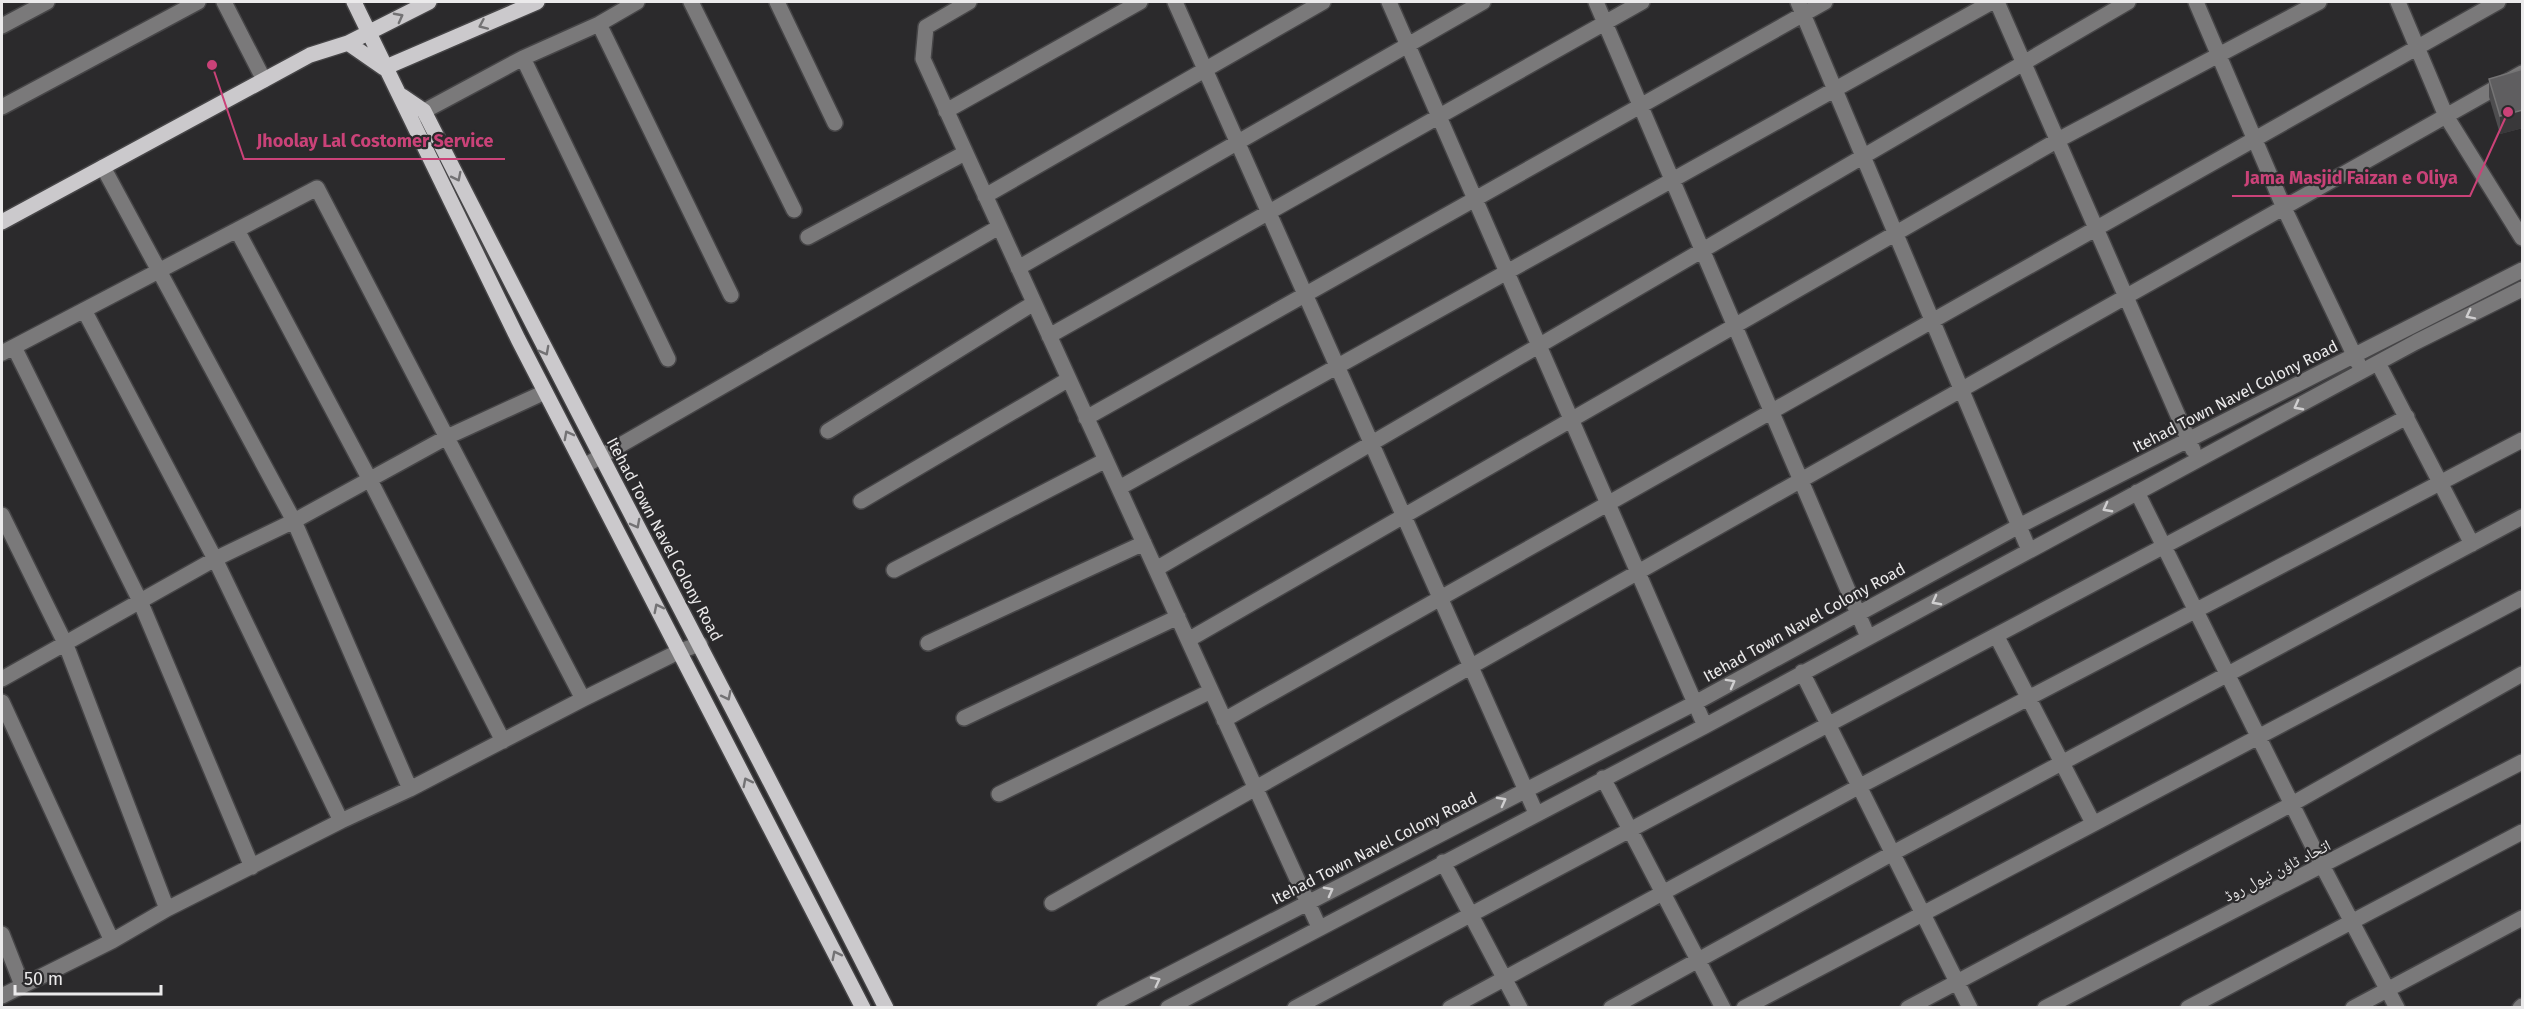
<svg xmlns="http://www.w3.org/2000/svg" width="2524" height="1009" viewBox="0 0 2524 1009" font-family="'Fira Sans','Noto Naskh Arabic',sans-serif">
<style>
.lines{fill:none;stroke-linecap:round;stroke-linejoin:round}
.minor-casing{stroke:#464547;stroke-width:18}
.major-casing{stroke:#464547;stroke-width:18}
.minor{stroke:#7a797a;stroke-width:15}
.major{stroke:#cbc9cc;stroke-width:15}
.wall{fill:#4e4d4f}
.shaded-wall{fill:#39383a}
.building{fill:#5f5e60;stroke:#757475;stroke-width:1.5}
.oneway{stroke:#737274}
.oneway2{stroke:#cfcecf}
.labels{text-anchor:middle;stroke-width:4.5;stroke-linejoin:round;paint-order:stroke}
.street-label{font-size:16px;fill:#ebeaeb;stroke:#2b2a2c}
.leader{fill:none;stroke:#ca4278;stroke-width:2}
.callout-dot{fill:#ca4278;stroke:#2b2a2c;stroke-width:2}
.callout-label{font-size:18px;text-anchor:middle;font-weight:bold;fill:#ca4278;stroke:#2b2a2c;stroke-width:4.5;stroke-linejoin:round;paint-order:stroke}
</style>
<rect width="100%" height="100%" fill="#2b2a2c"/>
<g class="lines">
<defs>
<path id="minor" d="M224 2 264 80
M691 2 794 210
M777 2 835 123
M969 2 926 27 923 59 1319 927
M1175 2 1536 813
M1389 2 1705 726
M1596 2 1868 637
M1798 2 2029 550
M1997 2 2193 450
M2196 2 2284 208 2358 363
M2398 2 2446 116 2522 238
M599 24 731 295
M2 26 47 2
M523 58 668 359
M2 107 198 2
M946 111 1140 2
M415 116 523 58 599 24 637 2
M103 167 294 521 410 789
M985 196 1323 2
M237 230 370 480 503 741
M808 237 965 153
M1018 268 1483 2
M84 310 215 559 341 821
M1049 336 1642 2
M14 347 140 601 252 867
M2 353 317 188 583 699
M2378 363 2472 544
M1086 418 1825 2
M828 431 1034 303
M584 466 999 227
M1119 488 1992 2
M2137 492 2323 867 2397 1008
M861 501 1069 379
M2 515 66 645 167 909
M1156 569 2128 2
M894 570 1106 460
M1997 637 2093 823
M1188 640 2058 140 2319 2
M928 643 1144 543
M1802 672 1970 1008
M2 679 215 559 294 521 447 437 545 392
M2 702 112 941
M964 718 1178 617
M1224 720 2498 2
M1603 778 1723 1008
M999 794 1211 691
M1443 862 1520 1008
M1052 903 2522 73
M2 934 22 985
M2 996 112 941 167 909 341 821 410 789 583 699 680 651 700 644
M1104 1008 1695 703 2019 526 2522 270
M1168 1008 1705 726 2416 342 2522 289
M1295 1008 2407 417
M1450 1008 1860 786 2522 440
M1611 1008 1893 853 2522 517
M1744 1008 2522 598
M1908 1008 2292 804 2522 674
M2045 1008 2522 762
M2188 1008 2522 832
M2353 1008 2522 918
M2520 1008 2522 1006"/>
<path id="major" d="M354 2 518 339 863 1008
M348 43 384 68 537 2
M402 96 424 111C575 411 734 707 886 1008
M2 222 310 55 348 43 429 2"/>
</defs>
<use href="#minor" class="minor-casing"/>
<use href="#major" class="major-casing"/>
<use href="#minor" class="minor"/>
<use href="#major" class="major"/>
</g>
<path class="wall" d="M2523 69V128L2500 134 2489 97V79Z"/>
<path class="shaded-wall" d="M2523 110V128L2500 134V116Z"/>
<path class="building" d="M2523 69V110L2500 116 2489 79Z"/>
<defs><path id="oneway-chevron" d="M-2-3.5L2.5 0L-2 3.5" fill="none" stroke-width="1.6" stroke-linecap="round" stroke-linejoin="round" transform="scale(1.5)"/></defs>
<g class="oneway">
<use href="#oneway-chevron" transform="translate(399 17) rotate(-28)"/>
<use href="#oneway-chevron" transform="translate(483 25) rotate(156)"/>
<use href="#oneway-chevron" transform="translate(457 177) rotate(63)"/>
<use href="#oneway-chevron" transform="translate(545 351) rotate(62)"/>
<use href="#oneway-chevron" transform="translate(568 435) rotate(-118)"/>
<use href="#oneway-chevron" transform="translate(636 524) rotate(62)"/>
<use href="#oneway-chevron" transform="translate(658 608) rotate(-117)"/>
<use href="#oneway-chevron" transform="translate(727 696) rotate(63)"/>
<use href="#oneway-chevron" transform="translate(747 782) rotate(-117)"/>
<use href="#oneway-chevron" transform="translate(836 955) rotate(-117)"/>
</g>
<g class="oneway2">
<use href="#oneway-chevron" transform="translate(2470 315) rotate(153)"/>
<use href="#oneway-chevron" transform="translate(2298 406) rotate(152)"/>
<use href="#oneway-chevron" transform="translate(2107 508) rotate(152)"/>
<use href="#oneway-chevron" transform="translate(1936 601) rotate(152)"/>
<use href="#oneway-chevron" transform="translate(1731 683) rotate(-29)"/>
<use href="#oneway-chevron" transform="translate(1502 801) rotate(-28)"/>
<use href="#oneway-chevron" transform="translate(1329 891) rotate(-28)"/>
<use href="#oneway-chevron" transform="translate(1156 981) rotate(-27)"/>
</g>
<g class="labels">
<g class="street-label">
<text transform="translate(2235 396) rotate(-27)" y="6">Itehad Town Navel Colony Road</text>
<text transform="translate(665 539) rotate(62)" y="6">Itehad Town Navel Colony Road</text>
<text transform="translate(1804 622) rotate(-29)" y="6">Itehad Town Navel Colony Road</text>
<text transform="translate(1374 848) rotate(-27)" y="6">Itehad Town Navel Colony Road</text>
<text transform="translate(2277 870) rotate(-27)" y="6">اتحاد ٹاؤن نیول روڈ</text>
</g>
</g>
<path class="leader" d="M212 65L244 159H505M2508 112L2470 196H2232"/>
<g class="callout-dot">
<circle cx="212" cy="65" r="6"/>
<circle cx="2508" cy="112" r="6"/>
</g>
<g class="callout-label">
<text x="375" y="147">Jhoolay Lal Costomer Service</text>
<text x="2351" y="184">Jama Masjid Faizan e Oliya</text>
</g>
<rect width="2524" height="1009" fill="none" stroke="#ebeaeb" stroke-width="6"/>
<path d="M15 985v9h146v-9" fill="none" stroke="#ebeaeb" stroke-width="3"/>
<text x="24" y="985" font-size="18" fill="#ebeaeb" stroke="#2b2a2c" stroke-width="4.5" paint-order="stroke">50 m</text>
</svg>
